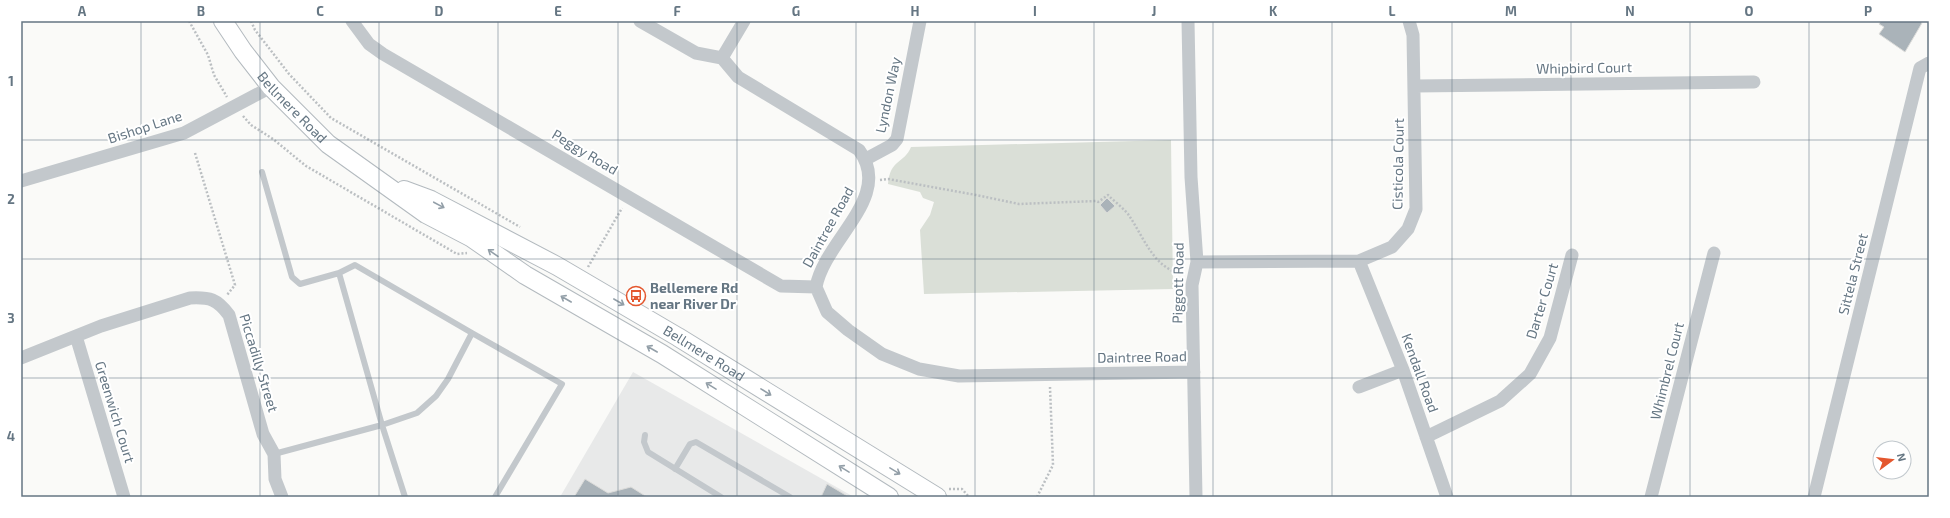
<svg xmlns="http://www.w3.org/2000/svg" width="1950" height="518" viewBox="0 0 1950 518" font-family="'Exo 2',sans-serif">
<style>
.built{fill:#e8e9e9}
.green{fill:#dadfd7}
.building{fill:#aab3b9;stroke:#dcdcda}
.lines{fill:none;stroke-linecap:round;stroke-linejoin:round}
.secondary-casing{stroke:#b3babf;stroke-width:20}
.path{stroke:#bbbfc2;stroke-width:2.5;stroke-dasharray:2 2;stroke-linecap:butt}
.lane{stroke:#c3c8cc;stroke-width:6}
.street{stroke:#c3c8cc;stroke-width:13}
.secondary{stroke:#fff;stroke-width:18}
.oneway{stroke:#939fa8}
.grid{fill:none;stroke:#657683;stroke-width:1;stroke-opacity:0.55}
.labels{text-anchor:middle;stroke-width:4;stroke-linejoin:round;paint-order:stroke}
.street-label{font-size:14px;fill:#657683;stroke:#fff}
.poi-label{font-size:14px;font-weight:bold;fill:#657683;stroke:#fff;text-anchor:start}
.neatline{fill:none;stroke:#657683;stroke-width:1.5}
.grid-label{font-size:13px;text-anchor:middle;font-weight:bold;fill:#657683}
</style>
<rect width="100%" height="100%" fill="#fafaf8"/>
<path class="built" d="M633 372 854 497H560Z"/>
<path class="green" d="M1171 140 1173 289 924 294 920 230 930 215 934 202 923 198 920 192 888 184C890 159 904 164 911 147Z"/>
<path class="building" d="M1881 21H1920L1922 23 1905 52 1879 34 1884 27 1879 24Z
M1107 198 1115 206 1107 213 1100 205Z
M585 479 608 493 631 487 647 497H574Z
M827 484 849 497H821Z"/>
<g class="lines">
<defs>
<g id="secondary">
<path id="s1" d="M223 21 243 51 271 87 328 144 426 214 472 238 525 275 662 354 889 497"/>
<path id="s2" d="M404 190 431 200 557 266 678 337 937 497"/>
</g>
</defs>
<use href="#secondary" class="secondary-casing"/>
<path class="path" d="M189 21 208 55 214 75 227 97
M251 21 255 30 289 74 331 118 520 227
M243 116 251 125 273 139 306 166 457 254 467 253
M195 153 235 285 227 295
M880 180 888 179 976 195 1019 204 1096 201 1098 202 1108 195C1114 201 1122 207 1128 214 1144 237 1153 268 1182 274
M588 267 622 208
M949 489H962L969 497
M1037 497 1053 465 1050 387"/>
<path class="lane" d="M262 172 292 277 300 284 339 273 382 425 405 497
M339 273 355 265 472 333
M645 435 644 442 648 452 721 497
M274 454 382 425 417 413 436 396 448 379 472 333 562 384 495 497
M675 469 690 444 696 442 790 497"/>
<path class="street" d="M352 21 369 44 383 54 781 286 816 287
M640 21 696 53 722 58 738 77 859 150C894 197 825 239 816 287L827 312 848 330 882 354 919 369 959 376 1194 372
M1188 21 1191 177 1197 262 1192 285 1196 497
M722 58 744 21
M1415 86 1754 82
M866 159 892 145 897 139 920 21
M21 181 184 133 271 87
M1359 261 1403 370 1447 497
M1197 262 1359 261 1392 247 1408 229 1416 209 1413 35 1409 21
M76 336 124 497
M21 358 101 326 190 298C210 297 217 299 229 315L263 434 274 454 275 479 282 497
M1359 387 1403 370
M1426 437 1500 401 1530 374 1550 338 1572 255
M1651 497 1714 253
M1814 497 1920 68 1929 63"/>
<use href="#secondary" class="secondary"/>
</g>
<defs><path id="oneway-shaft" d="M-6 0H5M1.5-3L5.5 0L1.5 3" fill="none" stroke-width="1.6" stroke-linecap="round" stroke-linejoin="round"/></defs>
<g class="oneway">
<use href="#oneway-shaft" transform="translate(439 205) rotate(28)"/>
<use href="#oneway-shaft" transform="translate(493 253) rotate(-145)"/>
<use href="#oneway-shaft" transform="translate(566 299) rotate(-150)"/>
<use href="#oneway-shaft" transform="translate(619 302) rotate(30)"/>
<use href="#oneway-shaft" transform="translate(652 349) rotate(-150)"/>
<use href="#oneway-shaft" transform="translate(711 386) rotate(-148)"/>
<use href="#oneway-shaft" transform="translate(766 392) rotate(32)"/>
<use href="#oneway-shaft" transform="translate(844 469) rotate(-148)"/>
<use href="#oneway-shaft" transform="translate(895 471) rotate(31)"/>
</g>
<path class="grid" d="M141 21V497M260 21V497M379 21V497M498 21V497M618 21V497M737 21V497M856 21V497M975 21V497M1094 21V497M1213 21V497M1332 21V497M1452 21V497M1571 21V497M1690 21V497M1809 21V497M21 140H1929M21 259H1929M21 378H1929"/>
<defs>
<symbol id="bus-ring" viewBox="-11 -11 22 22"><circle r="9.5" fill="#fff" stroke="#e4572e" stroke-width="1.5"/><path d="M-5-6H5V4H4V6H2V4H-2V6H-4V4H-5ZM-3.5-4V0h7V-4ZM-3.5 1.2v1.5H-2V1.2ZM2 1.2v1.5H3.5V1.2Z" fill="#e4572e"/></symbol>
</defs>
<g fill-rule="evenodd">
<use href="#bus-ring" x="625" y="285" width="22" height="22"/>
</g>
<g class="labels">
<g class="street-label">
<text transform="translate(1584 68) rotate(-1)" y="5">Whipbird Court</text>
<text transform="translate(888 95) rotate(-78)" y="5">Lyndon Way</text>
<text dy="5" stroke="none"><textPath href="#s1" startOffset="111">Bellmere Road</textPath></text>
<text transform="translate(145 127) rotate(-18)" y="5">Bishop Lane</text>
<text transform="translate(585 152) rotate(31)" y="5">Peggy Road</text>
<text transform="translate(1398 164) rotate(-89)" y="5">Cisticola Court</text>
<text transform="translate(828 227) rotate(-61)" y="5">Daintree Road</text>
<text transform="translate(1853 274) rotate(-76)" y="5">Sittela Street</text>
<text transform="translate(1178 283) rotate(-89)" y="5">Piggott Road</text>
<text transform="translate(1542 301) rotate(-73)" y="5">Darter Court</text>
<text dy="5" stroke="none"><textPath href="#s2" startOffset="342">Bellmere Road</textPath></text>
<text transform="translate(1142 357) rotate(-1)" y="5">Daintree Road</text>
<text transform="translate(259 363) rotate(73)" y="5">Piccadilly Street</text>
<text transform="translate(1667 371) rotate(-76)" y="5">Whimbrel Court</text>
<text transform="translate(1420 373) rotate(70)" y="5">Kendall Road</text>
<text transform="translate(115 412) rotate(73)" y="5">Greenwich Court</text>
</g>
<g class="poi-label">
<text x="650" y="293">Bellemere Rd<tspan x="650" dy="16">near River Dr</tspan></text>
</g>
</g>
<rect width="1950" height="518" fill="none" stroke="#ffffff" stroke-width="44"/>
<g transform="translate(1892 460) rotate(75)"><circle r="19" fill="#ffffff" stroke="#c1c8cd"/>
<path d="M0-3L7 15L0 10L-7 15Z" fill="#e4572e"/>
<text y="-6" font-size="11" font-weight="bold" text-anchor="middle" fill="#657683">N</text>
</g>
<rect x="22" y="22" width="1906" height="474" class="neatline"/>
<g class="grid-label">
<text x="82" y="16">A</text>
<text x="201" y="16">B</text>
<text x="320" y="16">C</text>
<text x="439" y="16">D</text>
<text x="558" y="16">E</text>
<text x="677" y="16">F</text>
<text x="796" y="16">G</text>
<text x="915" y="16">H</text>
<text x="1035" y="16">I</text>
<text x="1154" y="16">J</text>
<text x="1273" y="16">K</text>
<text x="1392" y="16">L</text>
<text x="1511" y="16">M</text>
<text x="1630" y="16">N</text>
<text x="1749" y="16">O</text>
<text x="1868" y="16">P</text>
<text x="11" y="86">1</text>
<text x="11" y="204">2</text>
<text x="11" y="323">3</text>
<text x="11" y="441">4</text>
</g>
</svg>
